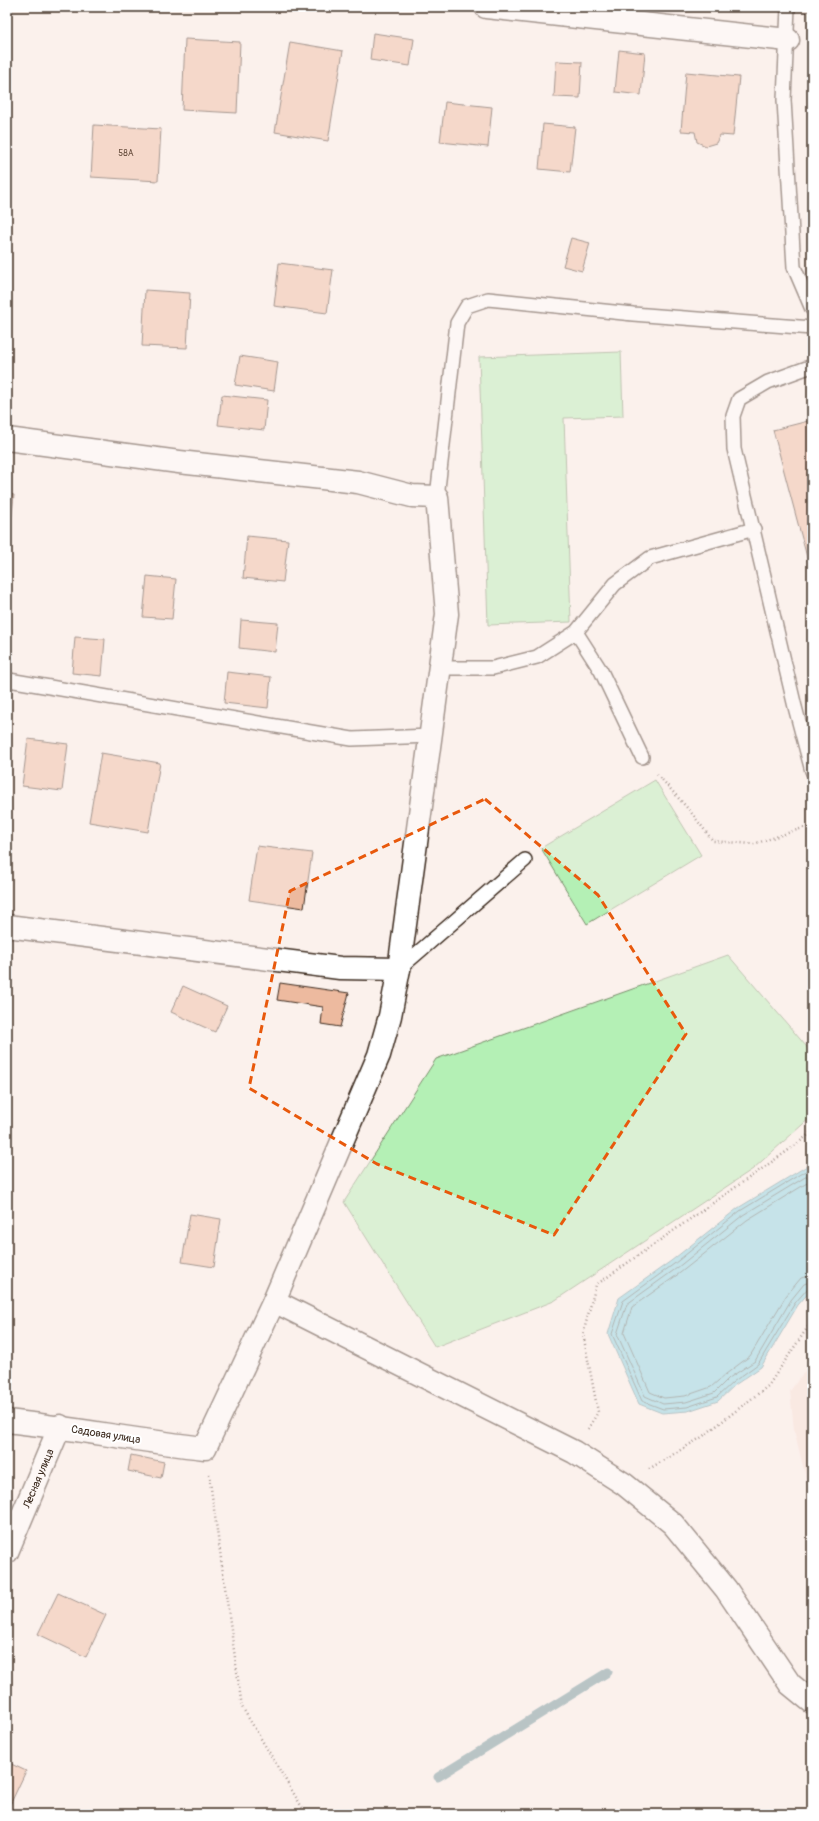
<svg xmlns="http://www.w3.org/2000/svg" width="819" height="1821" viewBox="0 0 819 1821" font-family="Pangolin,sans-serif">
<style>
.built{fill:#f7e0d5}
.green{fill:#b4f0b5;stroke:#788d6a}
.water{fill:#85d3e4;stroke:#678f95}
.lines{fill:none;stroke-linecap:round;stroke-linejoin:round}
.shore{stroke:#596e6d;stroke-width:1}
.stream{stroke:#678f95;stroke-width:9}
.building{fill:#edba9f;stroke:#3b2a1e}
.lane-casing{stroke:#3b2a1e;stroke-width:16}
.street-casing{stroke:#3b2a1e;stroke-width:25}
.path{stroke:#3b2a1e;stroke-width:2.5;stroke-dasharray:1 3;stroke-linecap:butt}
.lane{stroke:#fff;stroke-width:13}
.street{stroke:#fff;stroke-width:22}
.marked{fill:none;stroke:#e8590c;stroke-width:3;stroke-dasharray:8 5;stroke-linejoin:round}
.labels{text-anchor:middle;stroke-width:4;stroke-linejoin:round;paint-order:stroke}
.number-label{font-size:9px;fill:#684e3e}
.street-label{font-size:11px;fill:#3b2a1e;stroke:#fff}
</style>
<rect width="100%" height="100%" fill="#fbf1ec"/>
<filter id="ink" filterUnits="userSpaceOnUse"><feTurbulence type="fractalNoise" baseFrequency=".025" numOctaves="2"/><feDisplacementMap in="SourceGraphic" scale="8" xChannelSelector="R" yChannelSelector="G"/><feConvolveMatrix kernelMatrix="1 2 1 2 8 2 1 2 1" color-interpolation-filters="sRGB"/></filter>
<g filter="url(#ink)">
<path class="built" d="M812 1361V1502L794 1430 790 1391Z"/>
<path class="green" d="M809 7H812V234Z
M621 352 623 416 564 418 571 622 488 625 479 357Z
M655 780 701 855 587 924 541 848Z
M728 955 812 1053V1116L753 1169 554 1301 435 1347 344 1202 436 1059Z"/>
<path class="water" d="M812 1163V1289L798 1305 761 1367 735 1385 718 1401 688 1411 662 1413 639 1404 608 1334 619 1298 671 1261 738 1208Z"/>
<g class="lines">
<path class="shore" d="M812 1167 740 1211 674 1264 623 1301 612 1334 642 1401 663 1409 687 1407 717 1397 733 1382 758 1364 795 1303 808 1288 812 1286
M812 1173 743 1215 677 1268 627 1304 617 1334 645 1396 663 1404 686 1402 714 1393 729 1378 755 1361 791 1300 804 1284 812 1281
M812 1180 747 1220 680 1273 632 1307 624 1333 650 1392 664 1398 685 1396 711 1387 726 1374 750 1356 786 1296 801 1278 812 1275"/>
<path class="stream" d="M438 1777 608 1672"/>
</g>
<path class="building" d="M373 33 414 39 410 66 370 60Z
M185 39 240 42 237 113 182 110Z
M290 42 343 51 328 141 275 132Z
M619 50 645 53 641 95 615 92Z
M556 61 582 62 580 98 554 97Z
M686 72 739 77 733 136 720 135 716 143 706 146 697 142 695 132 681 131Z
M445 102 492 107 488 147 440 142Z
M543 124 575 127 570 172 539 169Z
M94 125 161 129 158 181 91 177Z
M571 238 590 243 582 271 563 266Z
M279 263 333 270 327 313 274 306Z
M145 290 190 293 187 348 142 346Z
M240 356 278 362 274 391 235 385Z
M222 395 267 400 264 430 218 425Z
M812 420V576L773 430Z
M7 494 14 495 9 541H7Z
M247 536 288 540 283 582 243 578Z
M147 576 176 579 172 619 143 617Z
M241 620 278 623 275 652 239 648Z
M75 637 105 639 102 676 72 673Z
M227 672 271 677 268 708 224 703Z
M28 739 68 744 62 791 22 786Z
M101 753 160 763 148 832 89 822Z
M257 846 312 853 304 908 249 900Z
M280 983 349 993 340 1027 321 1024 323 1007 277 1000Z
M183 986 227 1006 215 1032 171 1012Z
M190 1214 221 1219 214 1267 182 1262Z
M131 1455 164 1462 161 1478 128 1471Z
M58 1593 106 1615 86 1657 38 1634Z
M7 1762 26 1771 9 1807 7 1806Z"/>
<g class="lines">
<defs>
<path id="lane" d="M788 7 784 100 794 267 812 309
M812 366 768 382 739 399 733 416 734 449 795 707 812 771
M437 497 457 323 467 306 488 299 633 314 812 328
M440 668H493L537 657 576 632
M9 680 352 739 431 736
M642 757 601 671 576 632 615 584 650 558 754 529
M399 969 525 860"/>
<g id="street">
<path d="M486 7 788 40"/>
<path d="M7 439 179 462 358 482 412 496 437 497 447 614 399 969 390 1016 379 1055 274 1301 205 1448C139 1441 73 1428 7 1421"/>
<path d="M7 926 340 968 399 969"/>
<path d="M274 1301 574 1452 624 1484 673 1524 726 1589 790 1684 812 1702"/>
<path id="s1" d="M7 1552 60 1426"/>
</g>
</defs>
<use href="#lane" class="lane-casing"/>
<use href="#street" class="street-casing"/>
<path class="path" d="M657 774 690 811 713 841 754 844 812 825
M588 1429 598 1412 583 1334 596 1285 793 1147 812 1132
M649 1469 702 1437 768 1386 812 1321
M209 1474 242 1707 306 1814"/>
<use href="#lane" class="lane"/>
<use href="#street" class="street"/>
</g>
</g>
<path d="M0 0H819V1821H0ZM485 799 598 895 686 1034 554 1235 377 1164 249 1088 290 891Z" fill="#fbf1ec" fill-opacity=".55" fill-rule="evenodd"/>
<path class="marked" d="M485 799 598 895 686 1034 554 1235 377 1164 249 1088 290 891Z"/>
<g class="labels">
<g class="number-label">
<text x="126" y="156">58А</text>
</g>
<g class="street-label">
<text transform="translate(106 1434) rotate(9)" y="4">Садовая улица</text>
<text dy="4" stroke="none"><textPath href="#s1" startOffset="80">Лесная улица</textPath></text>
</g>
</g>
<rect width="819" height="1821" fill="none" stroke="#fff" stroke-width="24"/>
<rect x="12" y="12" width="795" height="1797" fill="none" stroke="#3b2a1e" stroke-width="1.5" filter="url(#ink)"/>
</svg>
